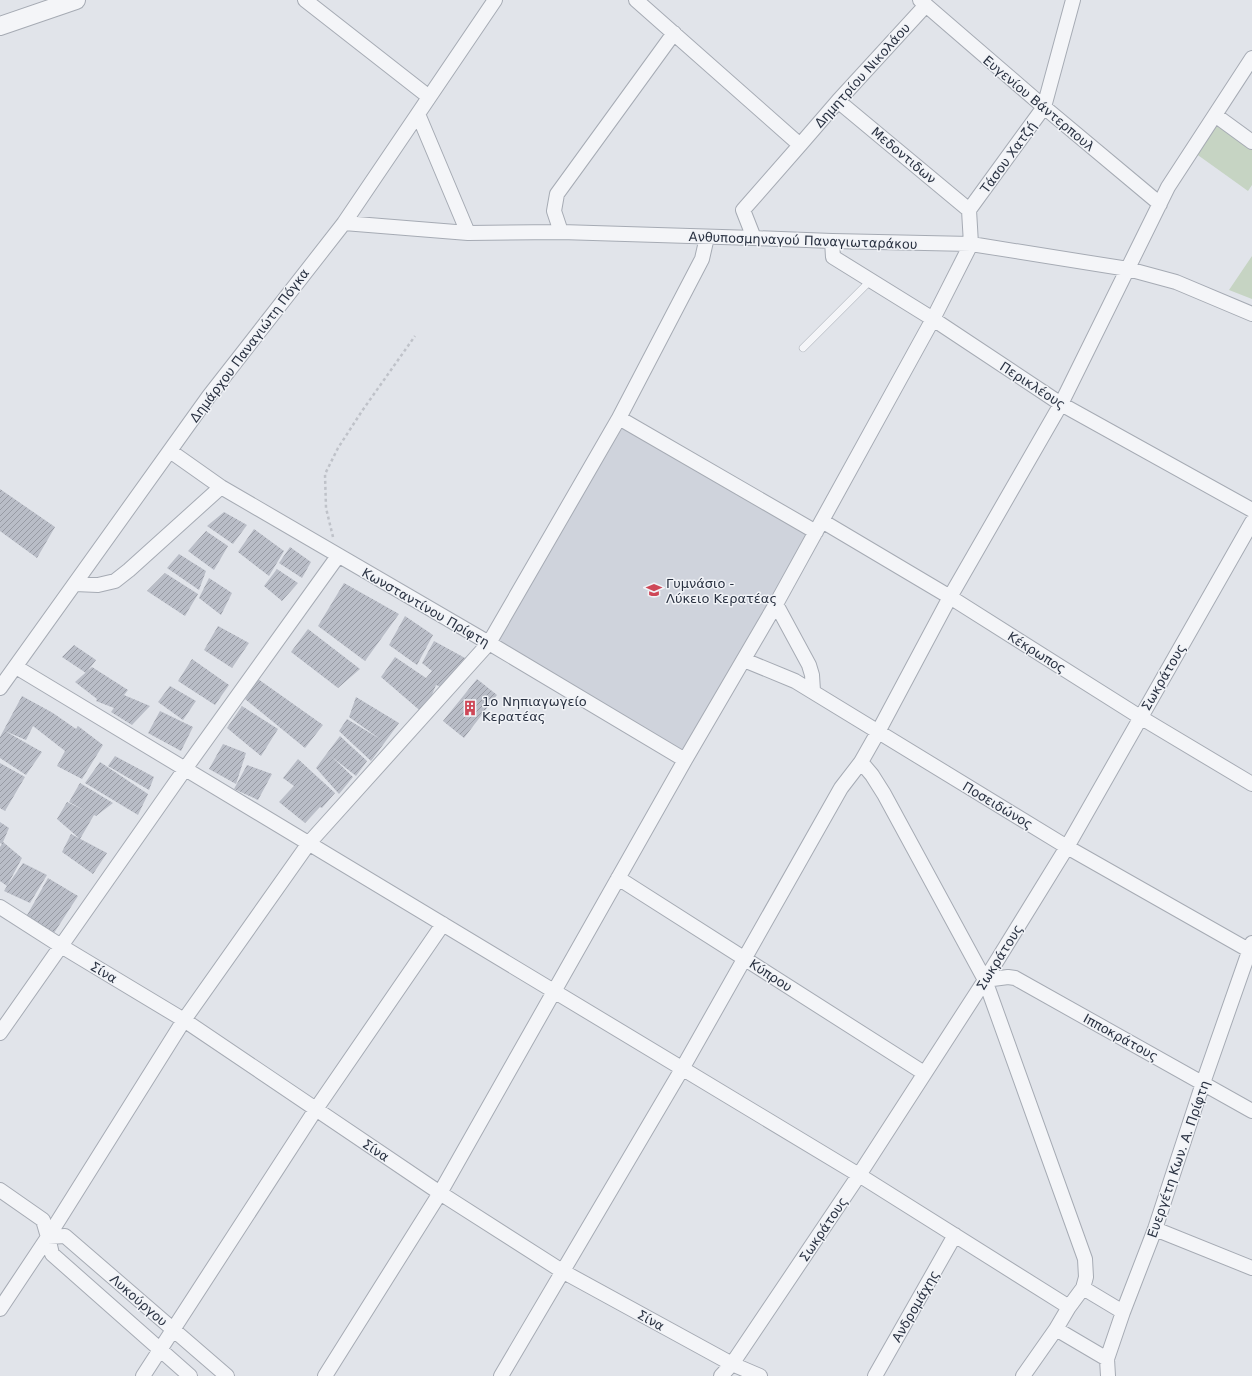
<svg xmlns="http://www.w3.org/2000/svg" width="1252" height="1376" viewBox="0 0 1252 1376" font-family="'DejaVu Sans',sans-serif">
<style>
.built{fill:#cfd3dc}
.grass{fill:#c6d4c3}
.building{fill:url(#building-hatch)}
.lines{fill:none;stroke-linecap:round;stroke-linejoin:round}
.service-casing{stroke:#a6abb4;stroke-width:8}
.minor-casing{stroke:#a6abb4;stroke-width:16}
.tertiary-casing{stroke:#a6abb4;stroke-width:20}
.path{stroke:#bfc2c9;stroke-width:2.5;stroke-dasharray:3 3;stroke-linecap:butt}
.service{stroke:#f4f5f8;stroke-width:7}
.minor{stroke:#f4f5f8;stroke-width:14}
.tertiary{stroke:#f4f5f8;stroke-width:18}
.labels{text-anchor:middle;stroke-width:3;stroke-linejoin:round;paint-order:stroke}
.street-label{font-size:13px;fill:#2a3242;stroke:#f1f3f7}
.poi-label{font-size:13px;fill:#2a3242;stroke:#f1f3f7;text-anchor:start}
</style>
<defs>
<pattern id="building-hatch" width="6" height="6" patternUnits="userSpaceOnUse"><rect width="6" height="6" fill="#b9bdc7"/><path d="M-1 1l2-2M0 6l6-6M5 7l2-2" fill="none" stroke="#979aa3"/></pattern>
</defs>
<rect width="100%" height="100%" fill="#e1e4ea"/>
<path class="built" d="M624 425 814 533 689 759 493 646Z"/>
<path class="grass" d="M1218 123 1252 148V185L1248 191 1195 153Z
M1252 256V299L1229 290Z"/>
<path class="building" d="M0 489 55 527 37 558 0 531Z
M224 512 247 525 233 544 207 526Z
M254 529 284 551 269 576 238 552Z
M206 531 228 546 214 570 188 551Z
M290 547 311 562 302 578 279 563Z
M179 554 206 571 199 590 167 568Z
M277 569 298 583 282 601 264 586Z
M165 573 198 594 185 616 147 591Z
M209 578 232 593 221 615 199 598Z
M344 583 399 614 365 661 318 626Z
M405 616 433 635 417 665 389 645Z
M218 626 249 643 232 668 204 650Z
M308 629 360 669 338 688 291 652Z
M434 641 465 658 443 688 436 685 424 714 381 677 395 657 426 678 432 671 422 663Z
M74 645 96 660 86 673 62 657Z
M192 659 229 685 215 705 178 681Z
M92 667 128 690 124 695 150 706 132 725 111 712 114 708 96 701 97 699 75 682Z
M258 679 323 725 305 748 245 699Z
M477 679 497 695 464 738 443 721Z
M170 686 196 701 183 720 158 702Z
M22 696 53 713 76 729 78 726 103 745 82 779 57 766 65 751 33 726 26 740 5 731 42 752 26 775 0 758V737Z
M356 697 399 723 371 761 339 731 347 719 380 739 349 717Z
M242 706 278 729 261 756 227 728Z
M160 711 193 727 181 751 148 733Z
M340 736 367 761 356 776 332 757 353 777 339 794 316 768Z
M223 744 246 753 236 784 209 769Z
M115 756 154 777 149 790 108 766Z
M298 759 335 793 322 808 320 807 305 823 279 802 294 786 283 778Z
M100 762 148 794 138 815 85 783Z
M0 763 25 777 5 811 0 808Z
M247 765 272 774 258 800 234 789Z
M80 783 113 803 96 816 94 815 80 839 57 819 67 802 84 810 69 802Z
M0 822 9 828 3 842 22 858 7 886 23 863 47 875 30 903 4 891 7 886 0 881V847L2 844 0 843Z
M71 834 107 853 93 874 62 852Z
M48 878 78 896 54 933 26 917Z"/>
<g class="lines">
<defs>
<path id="service" d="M803 348 871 280"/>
<path id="minor" d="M305 0 429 97
M636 0 800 145 743 210 754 238
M920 0 1044 107 1160 204
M838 101 969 210
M418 114 468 233
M1215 115 1252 142
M800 145 838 101 926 5
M344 223 468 233 561 232 754 238 832 241 971 244 1128 269 1176 282 1252 314
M561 232 554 211 557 194 674 33
M832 241 833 257 933 319 1061 404 1252 510
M971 244 969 210 1044 107 1073 0
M619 418 816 532
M170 451 221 487 489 643 685 760
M822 521 950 597 1140 717 1252 784
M75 584 98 585 115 581 129 570 221 487
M776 604 809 665 812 675 813 691
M744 660 795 681 1067 847 1252 952
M16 667 859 1175 1069 1307
M0 688 209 396 344 223 495 0
M861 762 872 775 884 794 985 980 1085 1259 1086 1277 1083 1288 1123 1312
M618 878 924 1073
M0 907 61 946 184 1020 440 1193 562 1271 732 1364 760 1376
M985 980 1008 977 1015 978 1252 1111
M0 1033 185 769 338 556
M0 1190 43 1220 48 1237 52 1254 190 1376
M1155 1229 1252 1268
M48 1237 65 1236 227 1376
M0 1309 48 1237 184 1020 309 843 489 643 619 418 702 259 707 237
M1056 1329 1107 1359
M143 1376 316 1109 443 924
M325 1376 440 1193 685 760 776 604 933 319 971 244
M501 1376 682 1069 841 788 861 762 878 732 950 597 1061 404 1168 187 1252 58
M721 1376 732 1364 859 1175 985 980 1067 847 1252 522
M875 1376 955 1235
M1023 1376 1056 1329 1069 1307 1083 1288
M1108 1376 1107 1359 1123 1312 1155 1229 1203 1083 1252 943"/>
<path id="tertiary" d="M0 26 76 0"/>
</defs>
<use href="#service" class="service-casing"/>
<use href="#minor" class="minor-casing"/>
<use href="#tertiary" class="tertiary-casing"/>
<path class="path" d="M333 537 326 508 325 474 338 448 362 411 415 336"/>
<use href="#service" class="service"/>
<use href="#minor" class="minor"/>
<use href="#tertiary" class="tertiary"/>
</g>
<defs>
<symbol id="school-bare" viewBox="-9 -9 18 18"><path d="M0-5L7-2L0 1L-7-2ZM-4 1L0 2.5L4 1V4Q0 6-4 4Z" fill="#ce4757" stroke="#f1f3f7" stroke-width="2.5" paint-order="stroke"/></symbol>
<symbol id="building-bare" viewBox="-9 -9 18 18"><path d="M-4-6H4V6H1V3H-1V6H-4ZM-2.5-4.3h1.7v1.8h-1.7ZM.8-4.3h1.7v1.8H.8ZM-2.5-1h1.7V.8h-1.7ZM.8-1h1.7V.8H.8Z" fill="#ce4757" stroke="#f1f3f7" stroke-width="2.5" paint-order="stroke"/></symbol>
</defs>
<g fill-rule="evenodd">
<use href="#school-bare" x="643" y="579" width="22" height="22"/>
<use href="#building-bare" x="459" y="697" width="22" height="22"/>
</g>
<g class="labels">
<g class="street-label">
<text transform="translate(862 75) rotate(-48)" y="5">Δημητρίου Νικολάου</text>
<text transform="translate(1039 103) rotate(40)" y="5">Ευγενίου Βάντερπουλ</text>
<text transform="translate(904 155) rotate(40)" y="5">Μεδοντιδων</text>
<text transform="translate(1008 157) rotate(-54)" y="5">Τάσου Χατζή</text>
<text transform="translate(803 240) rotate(2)" y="5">Ανθυποσμηναγού Παναγιωταράκου</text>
<text transform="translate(249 345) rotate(-53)" y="5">Δημάρχου Παναγιώτη Πόγκα</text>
<text transform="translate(1033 385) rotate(33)" y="5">Περικλέους</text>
<text transform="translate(426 607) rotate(30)" y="5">Κωνσταντίνου Πρίφτη</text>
<text transform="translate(1037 652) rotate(32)" y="5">Κέκρωπος</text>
<text transform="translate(1163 677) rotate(-60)" y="5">Σωκράτους</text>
<text transform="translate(998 805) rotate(31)" y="5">Ποσειδώνος</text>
<text transform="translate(999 957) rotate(-58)" y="5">Σωκράτους</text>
<text transform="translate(104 972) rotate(31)" y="5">Σίνα</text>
<text transform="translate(771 975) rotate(33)" y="5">Κύπρου</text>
<text transform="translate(1121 1037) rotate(29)" y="5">Ιπποκράτους</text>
<text transform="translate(376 1150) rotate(34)" y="5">Σίνα</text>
<text transform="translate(1178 1159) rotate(-71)" y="5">Ευεργέτη Κων. Α. Πρίφτη</text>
<text transform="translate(823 1229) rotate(-56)" y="5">Σωκράτους</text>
<text transform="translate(139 1300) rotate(41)" y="5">Λυκούργου</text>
<text transform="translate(915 1306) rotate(-60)" y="5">Ανδρομάχης</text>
<text transform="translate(651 1320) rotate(29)" y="5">Σίνα</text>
</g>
<g class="poi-label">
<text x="666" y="588">Γυμνάσιο -<tspan x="666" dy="15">Λύκειο Κερατέας</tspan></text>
<text x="482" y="706">1ο Νηπιαγωγείο<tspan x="482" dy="15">Κερατέας</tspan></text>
</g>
</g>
</svg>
